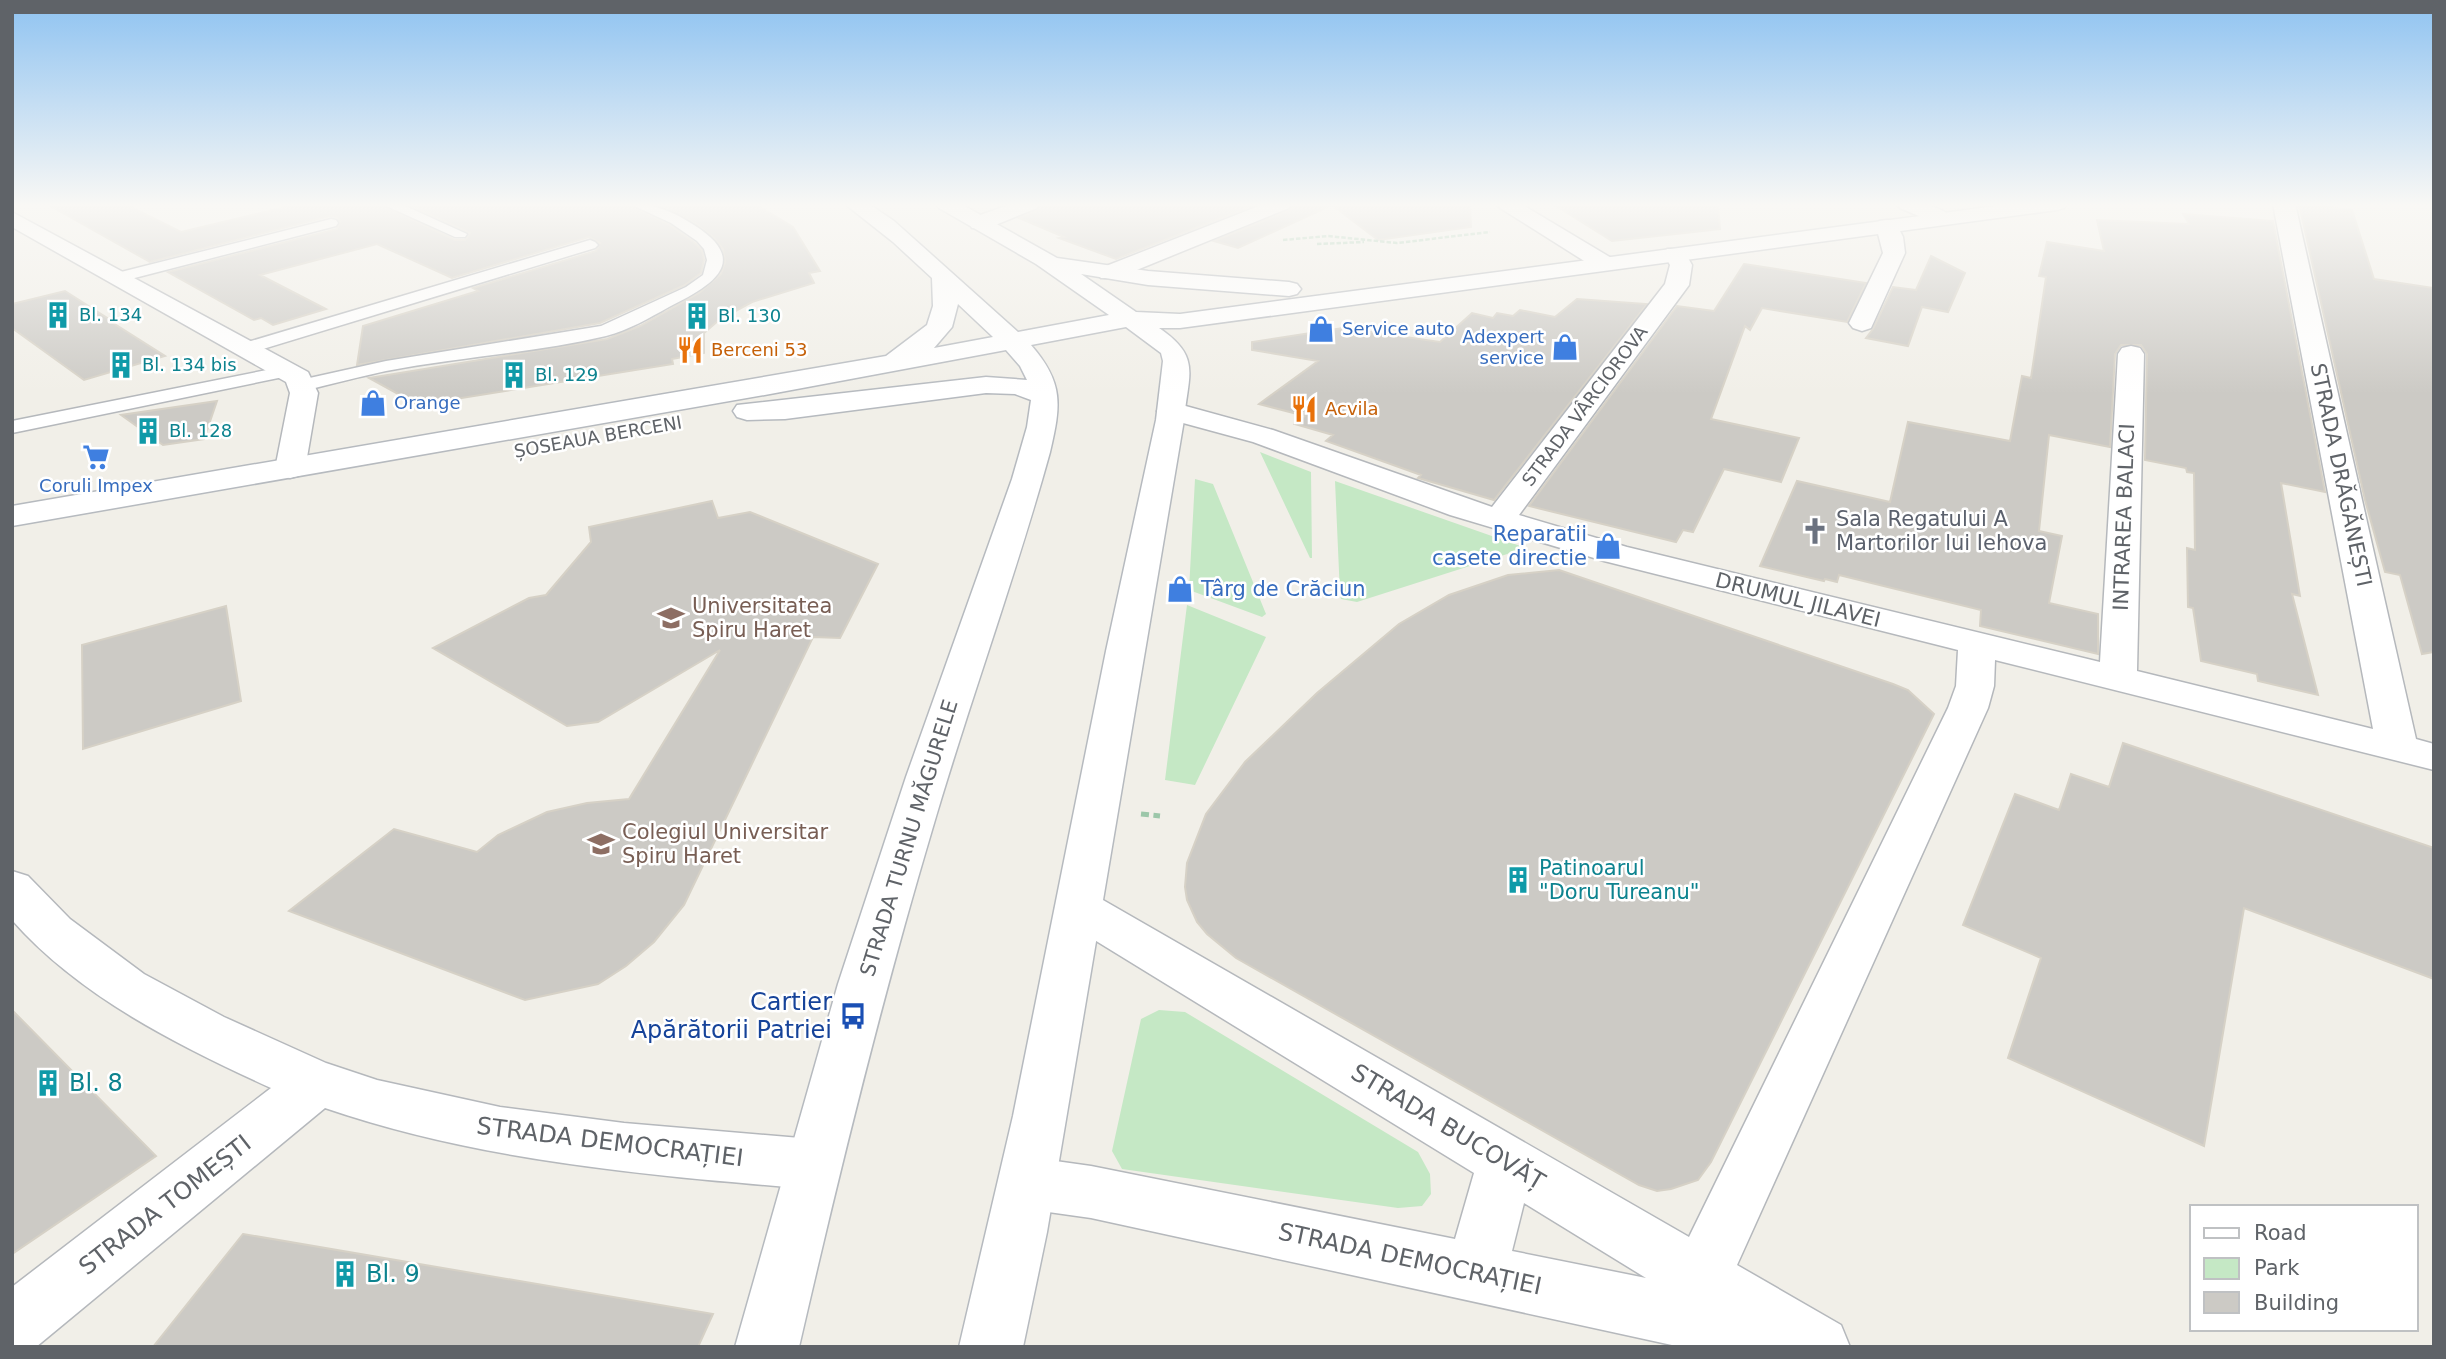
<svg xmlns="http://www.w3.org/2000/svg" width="2446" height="1359" viewBox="0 0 2446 1359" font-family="'DejaVu Sans',sans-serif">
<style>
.green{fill:#c5e8c5}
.building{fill:#cccac5;stroke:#d6d1c6;stroke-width:2}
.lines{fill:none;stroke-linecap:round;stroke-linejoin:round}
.lane-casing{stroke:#b5b8bc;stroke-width:3}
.street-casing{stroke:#b5b8bc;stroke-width:3}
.secondary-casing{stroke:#b6babf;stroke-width:3}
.path-far1{stroke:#9cc7a9;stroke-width:2.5;stroke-dasharray:4.5 2;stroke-linecap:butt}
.path{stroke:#9cc7a9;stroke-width:5;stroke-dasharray:8 4.5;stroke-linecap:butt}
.lane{fill:#fff;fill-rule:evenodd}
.street{fill:#fff;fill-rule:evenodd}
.secondary{fill:#fff;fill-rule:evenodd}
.labels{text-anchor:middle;stroke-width:5;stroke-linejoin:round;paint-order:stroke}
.far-culture-label{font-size:18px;fill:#0d838f;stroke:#fff;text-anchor:start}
.far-shop-label{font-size:18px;fill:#366cbe;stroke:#fff;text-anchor:start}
.far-food-label{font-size:18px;fill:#c56008;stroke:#fff;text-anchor:start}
.far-street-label{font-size:18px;fill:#5f6368;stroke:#fff}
.street-label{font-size:21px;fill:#5f6368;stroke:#fff}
.worship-label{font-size:21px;fill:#5b616d;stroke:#fff;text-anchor:start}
.shop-label{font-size:21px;fill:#366cbe;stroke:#fff;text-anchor:end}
.education-label{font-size:21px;fill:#785e54;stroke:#fff;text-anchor:start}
.culture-label{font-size:21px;fill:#0d838f;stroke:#fff;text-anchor:start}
.near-transit-label{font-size:24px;fill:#164399;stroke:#fff;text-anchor:end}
.near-culture-label{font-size:24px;fill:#0d838f;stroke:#fff;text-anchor:start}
.near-street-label{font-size:24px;fill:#5f6368;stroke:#fff}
</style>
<rect width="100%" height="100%" fill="#f1efe8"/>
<path class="green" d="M1260 452 1311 472 1312 558H1310Z
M1195 479 1213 484 1266 614 1262 617 1189 590Z
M1335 481 1526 548 1357 602 1341 599 1340 594Z
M1187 605 1266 637 1195 785 1165 780Z
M1159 1010 1185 1012 1418 1152 1430 1174 1431 1194 1422 1206 1398 1208 1122 1169 1112 1151 1141 1019Z"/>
<path class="building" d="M47 204H125L181 232 298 204H380L455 240H465L470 233 407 204H628L670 225 695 243 702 250 704 260 701 273 685 285 600 323 357 365 363 326 478 291 473 288 596 251 600 243 589 237 452 278 377 244 260 275 326 309 273 325 261 318 254 320 168 272 337 229 340 222 337 217 330 216 150 262Z
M654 204H755L793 227 820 271 809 273 814 283 752 302 719 320 704 333V353L672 359 673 364 418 405 369 378 607 339 640 326 699 293 721 274 725 262 723 249 713 237 695 223Z
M1043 204H1257L1116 259 1059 238 1064 237 1019 218 1038 210Z
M1295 204H1470L1471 227 1378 240 1332 205 1238 248 1214 241 1290 210Z
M1553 204H1718L1720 229 1612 241Z
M2299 204 2352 210 2374 279 2434 288V652L2422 654 2400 575 2385 572 2365 500Z
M2183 214 2273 221 2325 492 2281 483 2300 596 2292 594 2318 695 2258 681 2257 674 2201 661 2193 608 2188 607 2187 548 2195 550 2194 473 2187 472 2186 468 2145 460 2147 354 2141 345H2121L2115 354 2110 447 2049 435 2039 531 2062 536 2049 603 2098 614V654L1980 626 1981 610 1839 575 1837 582 1825 579 1824 581 1760 566 1797 481 1890 502 1908 422 2010 441 2022 376 2031 378 2046 277 2039 276 2047 242 2104 251 2097 220 2189 224Z
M1931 256 1965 273 1948 312 1922 307 1908 346 1866 338 1873 329 1893 287 1916 290Z
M1744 264 1866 283 1847 322 1762 308 1750 330 1745 326 1711 419 1799 438 1781 482 1724 469 1693 532 1683 530 1676 542 1529 506 1677 306 1714 311Z
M65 291 112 321H110L165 356 84 380 12 328V304Z
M1577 299 1647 304 1494 500 1418 478 1421 475 1326 441 1333 435 1295 424 1305 416 1259 404 1318 361 1252 350V342L1343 328 1440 342 1472 313 1493 318 1497 313 1513 316 1520 310 1555 317Z
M217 401 204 439 163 445 121 415Z
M712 501 718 518 750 512 878 564 840 638 813 637 684 905 654 942 626 966 598 984 525 1000 289 911 394 829 477 852 498 835 547 812 587 803 629 799 720 650 598 722 567 726 433 648 529 598 546 595 591 542 589 527Z
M1559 570 1893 684 1908 690 1934 714 1711 1162 1698 1180 1671 1189 1657 1191 1639 1185 1236 958 1207 934 1197 922 1187 900 1185 887 1187 863 1206 814 1245 762 1317 693 1399 624 1449 595 1508 575Z
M226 606 241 701 83 749 82 645Z
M2123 743 2434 848V979L2244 908 2204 1146 2008 1058 2041 958 1963 925 2015 794 2059 810 2071 774 2109 787Z
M12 1010 156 1156 12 1254Z
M243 1234 713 1314 698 1347H153Z"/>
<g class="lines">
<defs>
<path id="lane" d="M382 204H401L467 234 465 237H455Z
M630 204C654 203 674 212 694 225 754 263 708 287 669 307 649 318 629 330 606 336 534 353 459 357 386 371 358 377 331 384 303 391L294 385 296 381 386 361 601 326 686 287 703 275 707 260 704 249 697 241 671 223Z
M331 219 336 220 338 223 336 226 119 282 111 277 113 274Z
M590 240 595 242 598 245 595 248 253 352H241L238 348 241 344Z
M287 366 293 367 296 371 293 375 12 433V421Z"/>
<path id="street" d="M1011 204H1040L1037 208 988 228H972L969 223 972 218Z
M1264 204H1292L1289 208 1117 278H1101L1097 273 1101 268Z
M1497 204H1521L1613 259 1616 264 1613 269H1597L1500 208Z
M1897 204C1915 204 1940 203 1953 219L1949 223H1935L1900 208Z
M2273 204H2293L2296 208 2416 739 2434 744V770L1995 660 1994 686 1988 708 1737 1265 1841 1325 1850 1347H1681L1091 1218 1027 1209 1007 1201 998 1183 1007 1165 1027 1157 1091 1166 1455 1239 1474 1173 1062 920 1055 908 1062 896 1079 891 1096 896 1689 1237 1948 708 1956 686 1958 650 1604 561 1450 515 1253 442 1161 417 1157 411 1161 405 1171 402 1273 430 1492 507 1665 284 1670 265 1664 254 1667 249H1683L1692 265 1689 285 1519 515 1627 547 2100 662 2118 354 2122 348 2131 346 2140 348 2144 354 2137 671 2373 729ZM1524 1203 1646 1278 1512 1251Z
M12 212 308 372 318 393 305 469 301 475 290 478 279 475 275 469 290 393 286 382 12 227Z
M1887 220 1895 221 1903 237 1905 253 1871 328 1862 331 1853 328 1849 323 1883 253 1876 226 1879 221Z
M12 871 28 876 70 919 144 974 224 1017 326 1063 377 1080 500 1107 624 1123 812 1139 832 1146 840 1164 832 1182 812 1189C646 1175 483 1162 325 1108L36 1347H12V1287L271 1088C179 1046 80 997 12 920Z"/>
<path id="secondary" d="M845 204H869L894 221 1018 332 1109 315 1036 264 939 208 936 204H961L1057 258 1148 271 1289 282 1297 284 1301 289 1297 294 1289 296 1148 285 1081 274 1136 312 1180 314 2011 204H2067L2064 208 2057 210 1180 328H1159C1202 357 1188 374 1184 420L1047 1232 1023 1347H959L1013 1116 1106 651 1156 420 1163 361 1161 353 1126 327 1031 345C1064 383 1061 405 1050 452 1015 579 969 703 932 830 881 1001 839 1173 799 1347H735L838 984 906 777 1012 479 1027 427 1031 400 1015 394 986 393 785 419 747 420 737 417 733 411 737 405 986 377 1027 380 1020 366 1006 350 770 394 12 526V506L886 356 927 325 933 306 932 278 893 242ZM958 304 993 337 934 348 952 327Z"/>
</defs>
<use href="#lane" class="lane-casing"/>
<use href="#street" class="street-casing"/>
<use href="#secondary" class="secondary-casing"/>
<path class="path-far1" d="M1283 240 1328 236 1397 243 1490 232
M1317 244 1364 242"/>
<path class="path" d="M1141 814 1160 816"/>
<use href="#lane" class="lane"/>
<use href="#street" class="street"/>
<use href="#secondary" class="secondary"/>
</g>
<linearGradient id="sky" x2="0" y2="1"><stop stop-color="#8fc3f1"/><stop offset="0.52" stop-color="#f9f8f5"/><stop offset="1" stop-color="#f9f8f5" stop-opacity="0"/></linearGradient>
<rect width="2446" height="394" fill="url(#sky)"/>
<defs>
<symbol id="building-bare" viewBox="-9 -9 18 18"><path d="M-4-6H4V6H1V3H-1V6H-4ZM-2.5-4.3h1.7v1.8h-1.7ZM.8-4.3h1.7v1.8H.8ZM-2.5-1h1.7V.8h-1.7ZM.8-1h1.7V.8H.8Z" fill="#0f9aa8" stroke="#fff" stroke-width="2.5" paint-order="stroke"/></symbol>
<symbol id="shop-bare" viewBox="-9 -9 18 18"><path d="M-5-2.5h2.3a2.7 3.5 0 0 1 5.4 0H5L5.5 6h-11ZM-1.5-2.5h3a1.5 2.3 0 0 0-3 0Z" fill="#3f7fe0" stroke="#fff" stroke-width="2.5" paint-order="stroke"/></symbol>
<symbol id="restaurant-bare" viewBox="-9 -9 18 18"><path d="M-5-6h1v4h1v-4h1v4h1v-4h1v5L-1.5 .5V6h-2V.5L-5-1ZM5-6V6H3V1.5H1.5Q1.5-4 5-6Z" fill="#e8710a" stroke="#fff" stroke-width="2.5" paint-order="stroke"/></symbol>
<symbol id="supermarket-bare" viewBox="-9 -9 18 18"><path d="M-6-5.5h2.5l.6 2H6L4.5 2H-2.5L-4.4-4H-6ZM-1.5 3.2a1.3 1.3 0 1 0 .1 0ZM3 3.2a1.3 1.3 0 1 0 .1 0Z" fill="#3f7fe0" stroke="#fff" stroke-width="2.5" paint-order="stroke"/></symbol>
<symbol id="church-bare" viewBox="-9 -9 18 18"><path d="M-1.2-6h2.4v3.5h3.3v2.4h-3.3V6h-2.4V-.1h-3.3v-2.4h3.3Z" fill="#6b7280" stroke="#fff" stroke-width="2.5" paint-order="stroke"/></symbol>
<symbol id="university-bare" viewBox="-9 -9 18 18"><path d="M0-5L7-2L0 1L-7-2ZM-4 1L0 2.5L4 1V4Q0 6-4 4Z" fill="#8d6e63" stroke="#fff" stroke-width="2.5" paint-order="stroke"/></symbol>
<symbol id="bus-bare" viewBox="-9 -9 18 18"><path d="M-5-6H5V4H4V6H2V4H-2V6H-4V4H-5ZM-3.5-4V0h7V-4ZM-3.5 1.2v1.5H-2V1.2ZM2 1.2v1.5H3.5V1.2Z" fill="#1a4fb4" stroke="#fff" stroke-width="2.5" paint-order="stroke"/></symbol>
</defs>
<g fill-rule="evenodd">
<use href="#building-bare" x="39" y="296" width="38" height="38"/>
<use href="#building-bare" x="678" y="297" width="38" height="38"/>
<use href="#shop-bare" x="1302" y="310" width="38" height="38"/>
<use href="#shop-bare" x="1546" y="328" width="38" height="38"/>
<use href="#restaurant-bare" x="671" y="331" width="38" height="38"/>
<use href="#building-bare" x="102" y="346" width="38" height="38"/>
<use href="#building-bare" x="495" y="356" width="38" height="38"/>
<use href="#shop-bare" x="354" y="384" width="38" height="38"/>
<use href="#restaurant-bare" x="1285" y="390" width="38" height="38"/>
<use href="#building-bare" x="129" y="412" width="38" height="38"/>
<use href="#supermarket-bare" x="77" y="438" width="38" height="38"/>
<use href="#church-bare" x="1796" y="512" width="38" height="38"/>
<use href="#shop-bare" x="1589" y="527" width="38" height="38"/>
<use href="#shop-bare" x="1161" y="570" width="38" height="38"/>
<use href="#university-bare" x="652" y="599" width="38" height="38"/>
<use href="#university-bare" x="582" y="825" width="38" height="38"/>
<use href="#building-bare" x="1499" y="861" width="38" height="38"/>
<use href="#bus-bare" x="834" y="997" width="38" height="38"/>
<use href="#building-bare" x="29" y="1064" width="38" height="38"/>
<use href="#building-bare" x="326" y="1255" width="38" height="38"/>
</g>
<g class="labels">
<g class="far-culture-label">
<text x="79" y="321">Bl. 134</text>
<text x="718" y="322">Bl. 130</text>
<text x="142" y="371">Bl. 134 bis</text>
<text x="535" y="381">Bl. 129</text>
<text x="169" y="437">Bl. 128</text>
</g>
<g class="far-shop-label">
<text x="1342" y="335">Service auto</text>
<text x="1544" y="343" text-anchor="end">Adexpert<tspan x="1544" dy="21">service</tspan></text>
<text x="394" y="409">Orange</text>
<text x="96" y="492" text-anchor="middle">Coruli Impex</text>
</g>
<g class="far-food-label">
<text x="711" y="356">Berceni 53</text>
<text x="1325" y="415">Acvila</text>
</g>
<g class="far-street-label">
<text transform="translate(1585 406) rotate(-53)" y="6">STRADA VÂRCIOROVA</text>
<text transform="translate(598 437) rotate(-10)" y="6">ȘOSEAUA BERCENI</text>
</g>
<g class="street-label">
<text transform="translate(2341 475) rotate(78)" y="7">STRADA DRĂGĂNEȘTI</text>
<text transform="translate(2124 517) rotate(-88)" y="7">INTRAREA BALACI</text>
<text transform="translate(1798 600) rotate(14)" y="7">DRUMUL JILAVEI</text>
<text transform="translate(909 838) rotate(-73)" y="7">STRADA TURNU MĂGURELE</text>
</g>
<g class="worship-label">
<text x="1836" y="526">Sala Regatului A<tspan x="1836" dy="24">Martorilor lui Iehova</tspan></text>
</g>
<g class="shop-label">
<text x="1587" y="541">Reparatii<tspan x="1587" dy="24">casete directie</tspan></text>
<text x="1201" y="596" text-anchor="start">Târg de Crăciun</text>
</g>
<g class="education-label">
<text x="692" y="613">Universitatea<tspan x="692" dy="24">Spiru Haret</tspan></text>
<text x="622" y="839">Colegiul Universitar<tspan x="622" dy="24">Spiru Haret</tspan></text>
</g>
<g class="culture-label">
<text x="1539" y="875">Patinoarul<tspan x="1539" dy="24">"Doru Tureanu"</tspan></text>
</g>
<g class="near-transit-label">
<text x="832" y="1010">Cartier<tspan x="832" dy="28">Apărătorii Patriei</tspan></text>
</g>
<g class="near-culture-label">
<text x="69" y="1091">Bl. 8</text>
<text x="366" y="1282">Bl. 9</text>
</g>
<g class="near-street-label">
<text transform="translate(1448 1127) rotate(31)" y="8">STRADA BUCOVĂȚ</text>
<text transform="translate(610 1142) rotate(7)" y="8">STRADA DEMOCRAȚIEI</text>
<text transform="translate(165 1205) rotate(-38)" y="8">STRADA TOMEȘTI</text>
<text transform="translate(1410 1259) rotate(12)" y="8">STRADA DEMOCRAȚIEI</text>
</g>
</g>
<rect width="2446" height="1359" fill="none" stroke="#5f6368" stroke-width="28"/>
<rect x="2190" y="1205" width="228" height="126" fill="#ffffff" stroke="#bfc1c3" stroke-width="2"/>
<rect x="2204" y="1228" width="35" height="10" fill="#ffffff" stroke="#bfc1c3" stroke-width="2"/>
<text x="2254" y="1240" font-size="21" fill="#5f6368">Road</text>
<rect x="2204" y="1258" width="35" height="21" fill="#c5e8c5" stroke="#bfc1c3" stroke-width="2"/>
<text x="2254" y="1275" font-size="21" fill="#5f6368">Park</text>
<rect x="2204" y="1292" width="35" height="21" fill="#cccac5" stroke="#bfc1c3" stroke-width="2"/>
<text x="2254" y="1310" font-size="21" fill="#5f6368">Building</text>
</svg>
